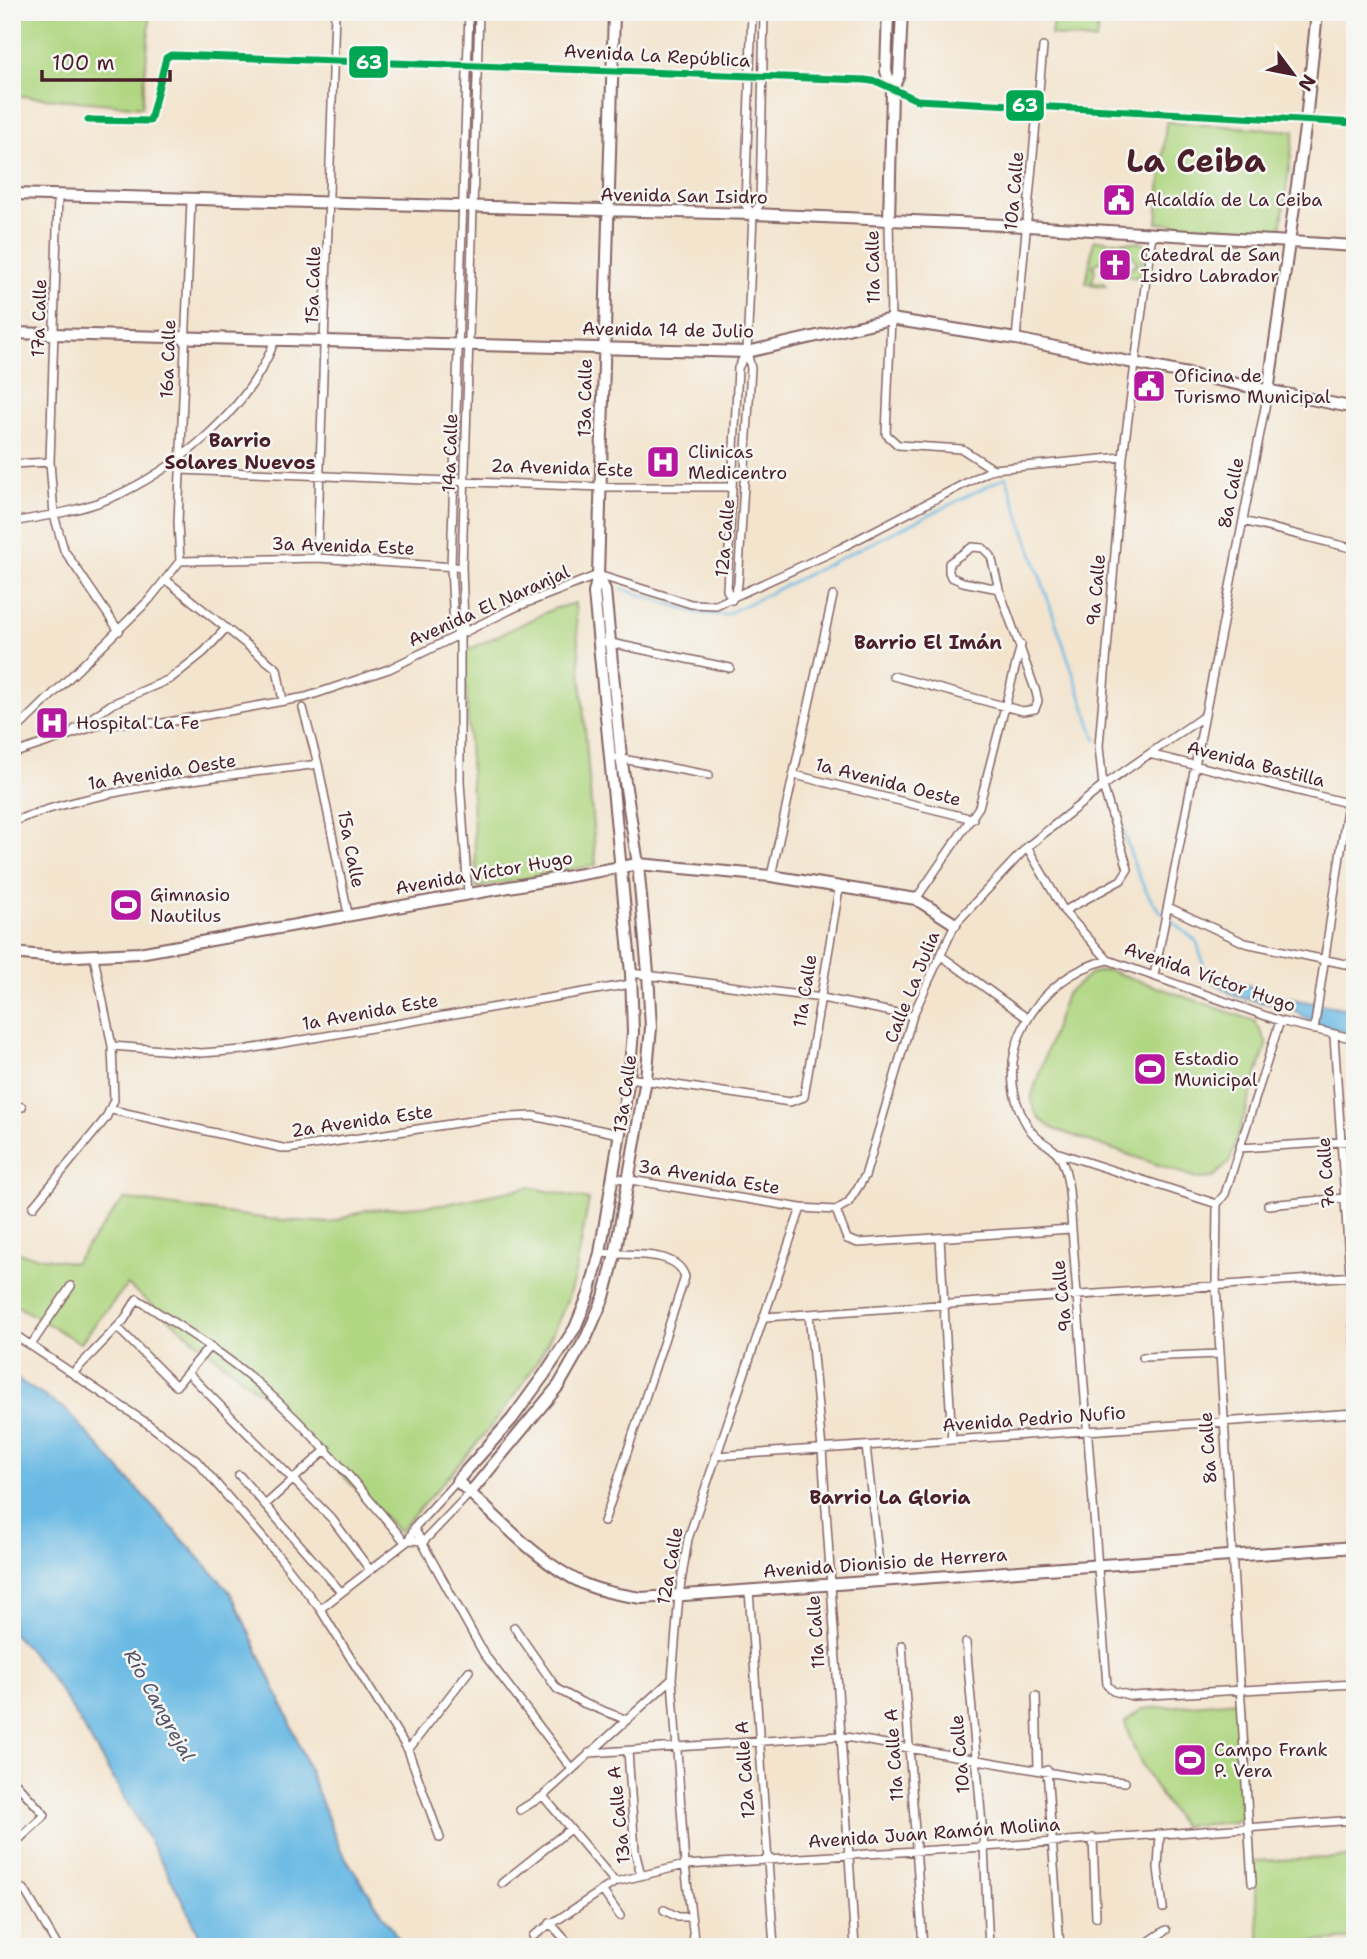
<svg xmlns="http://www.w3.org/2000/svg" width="1367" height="1959" viewBox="0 0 1367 1959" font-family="'Shantell Sans',sans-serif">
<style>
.green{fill:#afd680;stroke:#7c7a56;stroke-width:2}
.water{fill:#69b9e4;stroke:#5a6c88;stroke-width:2}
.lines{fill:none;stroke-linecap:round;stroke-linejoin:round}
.stream{stroke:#69b9e4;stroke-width:2.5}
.street-casing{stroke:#856464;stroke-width:10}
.secondary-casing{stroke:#856464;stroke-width:14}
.street{stroke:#fff;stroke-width:7}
.secondary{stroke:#fff;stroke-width:10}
.bus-1-casing{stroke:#f6f6f2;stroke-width:12}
.bus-1{stroke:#00a651;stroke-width:7}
.labels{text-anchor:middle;stroke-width:5;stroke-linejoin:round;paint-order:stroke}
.street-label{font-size:18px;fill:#4a1f2b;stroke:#f6f6f2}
.poi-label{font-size:18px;fill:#4a1f2b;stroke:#f6f6f2;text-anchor:start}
.neighbourhood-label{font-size:19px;font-weight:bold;fill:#4a1f2b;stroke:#f6f6f2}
.water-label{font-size:19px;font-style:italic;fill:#55556c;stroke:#f6f6f2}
.town-label{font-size:32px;font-weight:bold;fill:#4a1f2b;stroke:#f6f6f2}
.line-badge{stroke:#f6f6f2;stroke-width:2.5}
.badge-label{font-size:19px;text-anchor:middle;font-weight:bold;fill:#fff}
</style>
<rect width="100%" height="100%" fill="#f6f6f2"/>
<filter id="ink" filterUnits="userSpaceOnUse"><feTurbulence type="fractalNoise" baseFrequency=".0143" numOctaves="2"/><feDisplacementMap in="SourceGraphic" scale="14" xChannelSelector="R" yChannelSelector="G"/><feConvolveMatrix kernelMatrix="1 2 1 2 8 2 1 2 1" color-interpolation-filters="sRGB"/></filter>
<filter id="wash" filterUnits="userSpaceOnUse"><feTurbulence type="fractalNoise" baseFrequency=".00686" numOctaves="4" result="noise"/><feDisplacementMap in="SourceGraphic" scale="28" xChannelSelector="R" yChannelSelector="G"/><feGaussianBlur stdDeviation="1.57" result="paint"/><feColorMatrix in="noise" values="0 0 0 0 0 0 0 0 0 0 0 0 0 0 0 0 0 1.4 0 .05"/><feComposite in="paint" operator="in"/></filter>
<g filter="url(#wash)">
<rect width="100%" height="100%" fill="#f3e4ce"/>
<path class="green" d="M19 12H91L150 18 142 107 12 95Z
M1054 12 1099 19 1096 41 1051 35Z
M1166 122 1294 131 1281 230 1157 223Z
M1094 240 1145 243 1140 278 1121 275 1137 263 1125 244 1093 266 1095 270 1092 282H1104L1106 286 1086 284Z
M575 603 596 865 477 888 464 652 553 609Z
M1108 970 1255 1021 1267 1043 1229 1163 1212 1178 1199 1179 1054 1129C1040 1121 1031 1112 1032 1095L1066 994 1092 973Z
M529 1187 589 1200C582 1234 578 1273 565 1305 530 1394 461 1461 399 1532L264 1396 127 1285 80 1343 12 1303V1258L16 1253 74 1263 124 1199 269 1219 330 1223 366 1210 446 1204Z
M1238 1701 1246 1813 1234 1822 1182 1826C1159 1793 1135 1762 1125 1722L1142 1709Z
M1355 1857V1939L1260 1945 1253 1861Z"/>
<path class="water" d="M1222 976 1280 997 1355 1010V1033L1321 1028 1292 1009 1235 996 1207 978Z
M12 1376 66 1410 231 1593 289 1719 340 1849 404 1947H205C179 1889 147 1837 115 1782 85 1731 56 1674 12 1633Z"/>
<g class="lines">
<path class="stream" d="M622 589 698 613 725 615 1006 477 1096 740
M1111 789C1122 824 1136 889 1163 914
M1168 918 1197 942 1207 978"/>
</g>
</g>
<g filter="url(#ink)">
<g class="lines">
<defs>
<path id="street" d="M752 12 745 204 752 214
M88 120 150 121 166 58 171 55 865 80 878 82 917 100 1355 123
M58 196 50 462 54 515 64 550 119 631
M889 221 891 319 886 434 898 445 962 449 993 469
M1016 339 1043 47
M12 464 50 462
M180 470 601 487H732
M1243 521 1355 549
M12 522C48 516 89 509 122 493 185 462 250 407 275 340
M317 558 335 12
M180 561 178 523 191 200
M180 561 317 558 456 567
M166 580 277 669 283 701
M732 599 738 584 751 368 747 352 753 214 760 204 764 12
M732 600 727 590 738 368 746 353
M460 635 454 627 451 567 469 12
M606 642 730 668
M893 676 1007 707 1023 711 1035 709 1038 701 1036 692 999 589 991 556 983 548 972 547 949 563V572L951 577 963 582 999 589
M303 708 318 764 348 914
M74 730 112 704 170 679 204 652 226 628
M12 734 149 600 180 561
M12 754 105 723H163L306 697 389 669 516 607 598 575 691 604 716 605 839 549 993 469 1123 457
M1149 754 1355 805
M617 758 709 775
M795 775 973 819
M12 822C99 786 225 777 318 764
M1027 847 1064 911 1108 960 1280 1021 1355 1039
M771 876 833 596
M468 893 460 782V635L464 625 462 567 479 12
M916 899 979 807 1021 645
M1168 907 1245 943 1355 966
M1064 911 1121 880 1128 869 1103 786 1099 746 1123 457 1152 233
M940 955 1027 1018
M1108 960C1037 976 986 1057 1027 1125 1034 1138 1044 1142 1054 1150 1065 1160 1067 1177 1069 1190L1107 1685 1113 1691 1132 1696 1355 1684
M631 973 822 998 907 1015
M1154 976 1268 392
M1314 1030 1355 756
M1334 1036 1355 1349
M112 1046 201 1053 243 1050 631 984
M629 1078 790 1102 804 1097 839 889
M12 1105 22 1107
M112 1110 287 1149 490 1118 533 1116 619 1134
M1240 1148 1355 1141
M1056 1152 1217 1204
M612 1177 801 1208 836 1210 848 1203 865 1176 913 1015 955 924 1027 847 1103 786 1204 716
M1268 1205 1344 1198
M33 1207 106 1118 114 1100 112 1046 94 957
M836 1210 847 1239 858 1243 1071 1229
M940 1239 952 1440
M600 1253C624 1256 677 1248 685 1277L604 1522
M809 1314 822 1449 855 1947
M765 1317 1355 1276
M117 1327 176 1386 210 1346
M12 1333 148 1424 196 1460 281 1559 320 1609 408 1750 440 1838
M31 1345 71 1286
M1143 1357 1220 1354
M73 1373 124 1320 137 1299C179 1326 222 1352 260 1385 314 1433 359 1487 405 1542
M188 1373 332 1519 370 1570
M866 1446 881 1582
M715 1456 1355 1413
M239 1475 341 1592
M265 1505 327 1449
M414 1528 484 1654 571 1768
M409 1540 424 1541 470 1493
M749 1590 774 1947
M320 1609 409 1540 414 1528 457 1481
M514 1627 557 1689 583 1703 627 1720
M966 1643 984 1847 989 1947
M902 1645 923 1947
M1036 1696 1038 1768
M408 1750 469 1671
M628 1751 635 1851 641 1875
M589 1753 840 1736 1081 1778 1125 1782
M1047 1770 1060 1947
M12 1779 45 1815 12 1846
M543 1796 615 1882
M520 1810 543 1796 672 1679
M1160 1834 1158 1868 1163 1908
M1093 1838 1096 1917
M502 1883 570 1829
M1252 1883 1216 1286 1217 1204 1225 1194 1280 1021
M24 1889 58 1947
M602 1890 620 1916
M664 1910 678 1917H691
M550 1923 572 1947
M533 1936 615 1882 685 1865 984 1847 1355 1820
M695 1947 685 1865 672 1679 679 1595 688 1539 801 1208
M1141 1947 1166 1930"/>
<path id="secondary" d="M614 12 598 575 594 593 631 973 633 1032 629 1078 600 1253 589 1294 575 1328 544 1375 512 1419 457 1481C496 1515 536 1562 584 1584 603 1592 622 1595 642 1598L1355 1547
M888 12 886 71 892 90 889 221
M892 90 899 75 902 12
M12 194 753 214 1027 226 1355 246
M12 333 747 352 891 319 1016 339 1355 408
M1268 392 1306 121 1317 12
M12 953 55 957 139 953 638 864 771 876 916 899 955 924
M470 1493 559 1385 587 1336 604 1297 615 1255 646 1079 651 1028 648 973 638 864 621 757 605 590 598 575"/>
</defs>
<use href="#street" class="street-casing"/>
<use href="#secondary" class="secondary-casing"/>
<use href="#street" class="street"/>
<use href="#secondary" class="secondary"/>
<defs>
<path id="bus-1" d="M88 120 150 121 166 58 171 55 865 80 878 82 917 100 1355 123"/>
</defs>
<use href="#bus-1" class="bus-1-casing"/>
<use href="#bus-1" class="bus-1"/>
</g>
</g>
<defs>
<symbol id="civic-square" viewBox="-11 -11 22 22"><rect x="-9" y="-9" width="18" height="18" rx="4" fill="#b5179e" stroke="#f6f6f2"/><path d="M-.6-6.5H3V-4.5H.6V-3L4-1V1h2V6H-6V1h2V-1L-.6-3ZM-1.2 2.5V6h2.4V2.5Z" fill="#fff"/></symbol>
<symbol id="church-square" viewBox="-11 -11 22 22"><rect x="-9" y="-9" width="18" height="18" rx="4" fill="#b5179e" stroke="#f6f6f2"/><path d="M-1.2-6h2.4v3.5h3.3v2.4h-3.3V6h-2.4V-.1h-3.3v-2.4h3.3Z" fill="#fff"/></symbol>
<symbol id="hospital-square" viewBox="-11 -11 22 22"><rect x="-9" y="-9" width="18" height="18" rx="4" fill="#b5179e" stroke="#f6f6f2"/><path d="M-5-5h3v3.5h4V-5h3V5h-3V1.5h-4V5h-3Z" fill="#fff"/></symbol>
<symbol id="stadium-square" viewBox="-11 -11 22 22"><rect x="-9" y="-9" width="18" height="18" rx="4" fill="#b5179e" stroke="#f6f6f2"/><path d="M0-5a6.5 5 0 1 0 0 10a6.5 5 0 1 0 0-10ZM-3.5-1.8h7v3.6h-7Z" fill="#fff"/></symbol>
</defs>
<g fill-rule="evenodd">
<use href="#civic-square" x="1100" y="181" width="38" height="38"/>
<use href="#church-square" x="1096" y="246" width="38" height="38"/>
<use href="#civic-square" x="1130" y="367" width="38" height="38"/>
<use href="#hospital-square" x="644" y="443" width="38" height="38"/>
<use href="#hospital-square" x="33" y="704" width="38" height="38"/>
<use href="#stadium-square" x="107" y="886" width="38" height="38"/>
<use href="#stadium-square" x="1131" y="1050" width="38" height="38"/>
<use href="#stadium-square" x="1171" y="1741" width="38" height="38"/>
</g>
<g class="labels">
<g class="street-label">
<text transform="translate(657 56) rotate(3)" y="6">Avenida La República</text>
<text transform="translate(1014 191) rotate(-85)" y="6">10a Calle</text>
<text transform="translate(684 196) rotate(1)" y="6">Avenida San Isidro</text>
<text transform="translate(873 267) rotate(-91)" y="6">11a Calle</text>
<text transform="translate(313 285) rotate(-88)" y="6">15a Calle</text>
<text transform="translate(39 318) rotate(-88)" y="6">17a Calle</text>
<text transform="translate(668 330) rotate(1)" y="6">Avenida 14 de Julio</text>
<text transform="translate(168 359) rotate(-88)" y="6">16a Calle</text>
<text transform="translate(585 398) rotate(-89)" y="6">13a Calle</text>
<text transform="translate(450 453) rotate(-88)" y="6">14a Calle</text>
<text transform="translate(562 468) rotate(2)" y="6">2a Avenida Este</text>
<text transform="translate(1231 493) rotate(-79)" y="6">8a Calle</text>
<text transform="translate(725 538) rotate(-85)" y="6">12a Calle</text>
<text transform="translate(343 546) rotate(2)" y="6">3a Avenida Este</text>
<text transform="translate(1096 590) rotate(-85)" y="6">9a Calle</text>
<text transform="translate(489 606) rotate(-24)" y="6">Avenida El Naranjal</text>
<text transform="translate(1256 764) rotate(14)" y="6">Avenida Bastilla</text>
<text transform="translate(162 772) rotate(-9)" y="6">1a Avenida Oeste</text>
<text transform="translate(888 782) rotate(14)" y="6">1a Avenida Oeste</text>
<text transform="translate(351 849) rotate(79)" y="6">15a Calle</text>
<text transform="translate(484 873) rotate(-10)" y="6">Avenida Víctor Hugo</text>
<text transform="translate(1210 977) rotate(19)" y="6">Avenida Víctor Hugo</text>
<text transform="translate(912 987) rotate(-68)" y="6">Calle La Julia</text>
<text transform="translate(805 991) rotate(-81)" y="6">11a Calle</text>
<text transform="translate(370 1012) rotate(-10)" y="6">1a Avenida Este</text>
<text transform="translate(625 1094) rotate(-82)" y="6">13a Calle</text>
<text transform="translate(362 1121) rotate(-8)" y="6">2a Avenida Este</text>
<text transform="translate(1326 1173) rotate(-94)" y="6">7a Calle</text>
<text transform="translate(709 1177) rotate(9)" y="6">3a Avenida Este</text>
<text transform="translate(1062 1296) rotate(-96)" y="6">9a Calle</text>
<text transform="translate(1034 1419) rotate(-4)" y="6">Avenida Pedrio Nufio</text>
<text transform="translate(1208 1448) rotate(-94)" y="6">8a Calle</text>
<text transform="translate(885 1563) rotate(-4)" y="6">Avenida Dionisio de Herrera</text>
<text transform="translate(670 1566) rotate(-80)" y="6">12a Calle</text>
<text transform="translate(816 1632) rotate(-94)" y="6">11a Calle</text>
<text transform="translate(960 1754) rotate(-95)" y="6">10a Calle</text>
<text transform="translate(894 1755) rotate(-94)" y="6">11a Calle A</text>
<text transform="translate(745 1770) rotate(-94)" y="6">12a Calle A</text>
<text transform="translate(619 1815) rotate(-96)" y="6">13a Calle A</text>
<text transform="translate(934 1833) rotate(-4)" y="6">Avenida Juan Ramón Molina</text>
</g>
<g class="poi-label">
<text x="1144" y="206">Alcaldía de La Ceiba</text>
<text x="1140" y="261">Catedral de San<tspan x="1140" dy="21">Isidro Labrador</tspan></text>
<text x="1174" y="382">Oficina de<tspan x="1174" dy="21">Turismo Municipal</tspan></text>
<text x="688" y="458">Clinicas<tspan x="688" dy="21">Medicentro</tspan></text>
<text x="76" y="729">Hospital La Fe</text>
<text x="150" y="901">Gimnasio<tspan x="150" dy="21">Nautilus</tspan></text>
<text x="1174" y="1065">Estadio<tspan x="1174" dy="21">Municipal</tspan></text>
<text x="1214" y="1756">Campo Frank<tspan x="1214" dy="21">P. Vera</tspan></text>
</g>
<g class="neighbourhood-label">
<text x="240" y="447">Barrio<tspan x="240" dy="22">Solares Nuevos</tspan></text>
<text x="928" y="649">Barrio El Imán</text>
<text x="890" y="1504">Barrio La Gloria</text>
</g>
<g class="water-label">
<text transform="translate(160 1705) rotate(61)" y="7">Río Cangrejal</text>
</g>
<g class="town-label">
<text x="1196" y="172">La Ceiba</text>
</g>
</g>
<g class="line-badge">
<rect x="348" y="45" width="41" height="34" rx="7" fill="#00a651"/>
<rect x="1005" y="89" width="40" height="33" rx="7" fill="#00a651"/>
</g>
<g class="badge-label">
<text x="369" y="69">63</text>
<text x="1025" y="112">63</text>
</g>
<rect width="1367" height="1959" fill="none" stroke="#f6f6f2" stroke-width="42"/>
<g transform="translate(1293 74) rotate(122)" stroke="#f6f6f2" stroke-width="5" paint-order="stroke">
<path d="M0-5L12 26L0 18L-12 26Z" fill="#4a1f2b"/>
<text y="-10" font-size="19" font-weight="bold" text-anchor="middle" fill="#4a1f2b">N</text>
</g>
<path d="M42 70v10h128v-10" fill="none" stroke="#4a1f2b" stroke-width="3.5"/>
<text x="52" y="70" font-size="21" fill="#4a1f2b" stroke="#f6f6f2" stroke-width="5" paint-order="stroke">100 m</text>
</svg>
